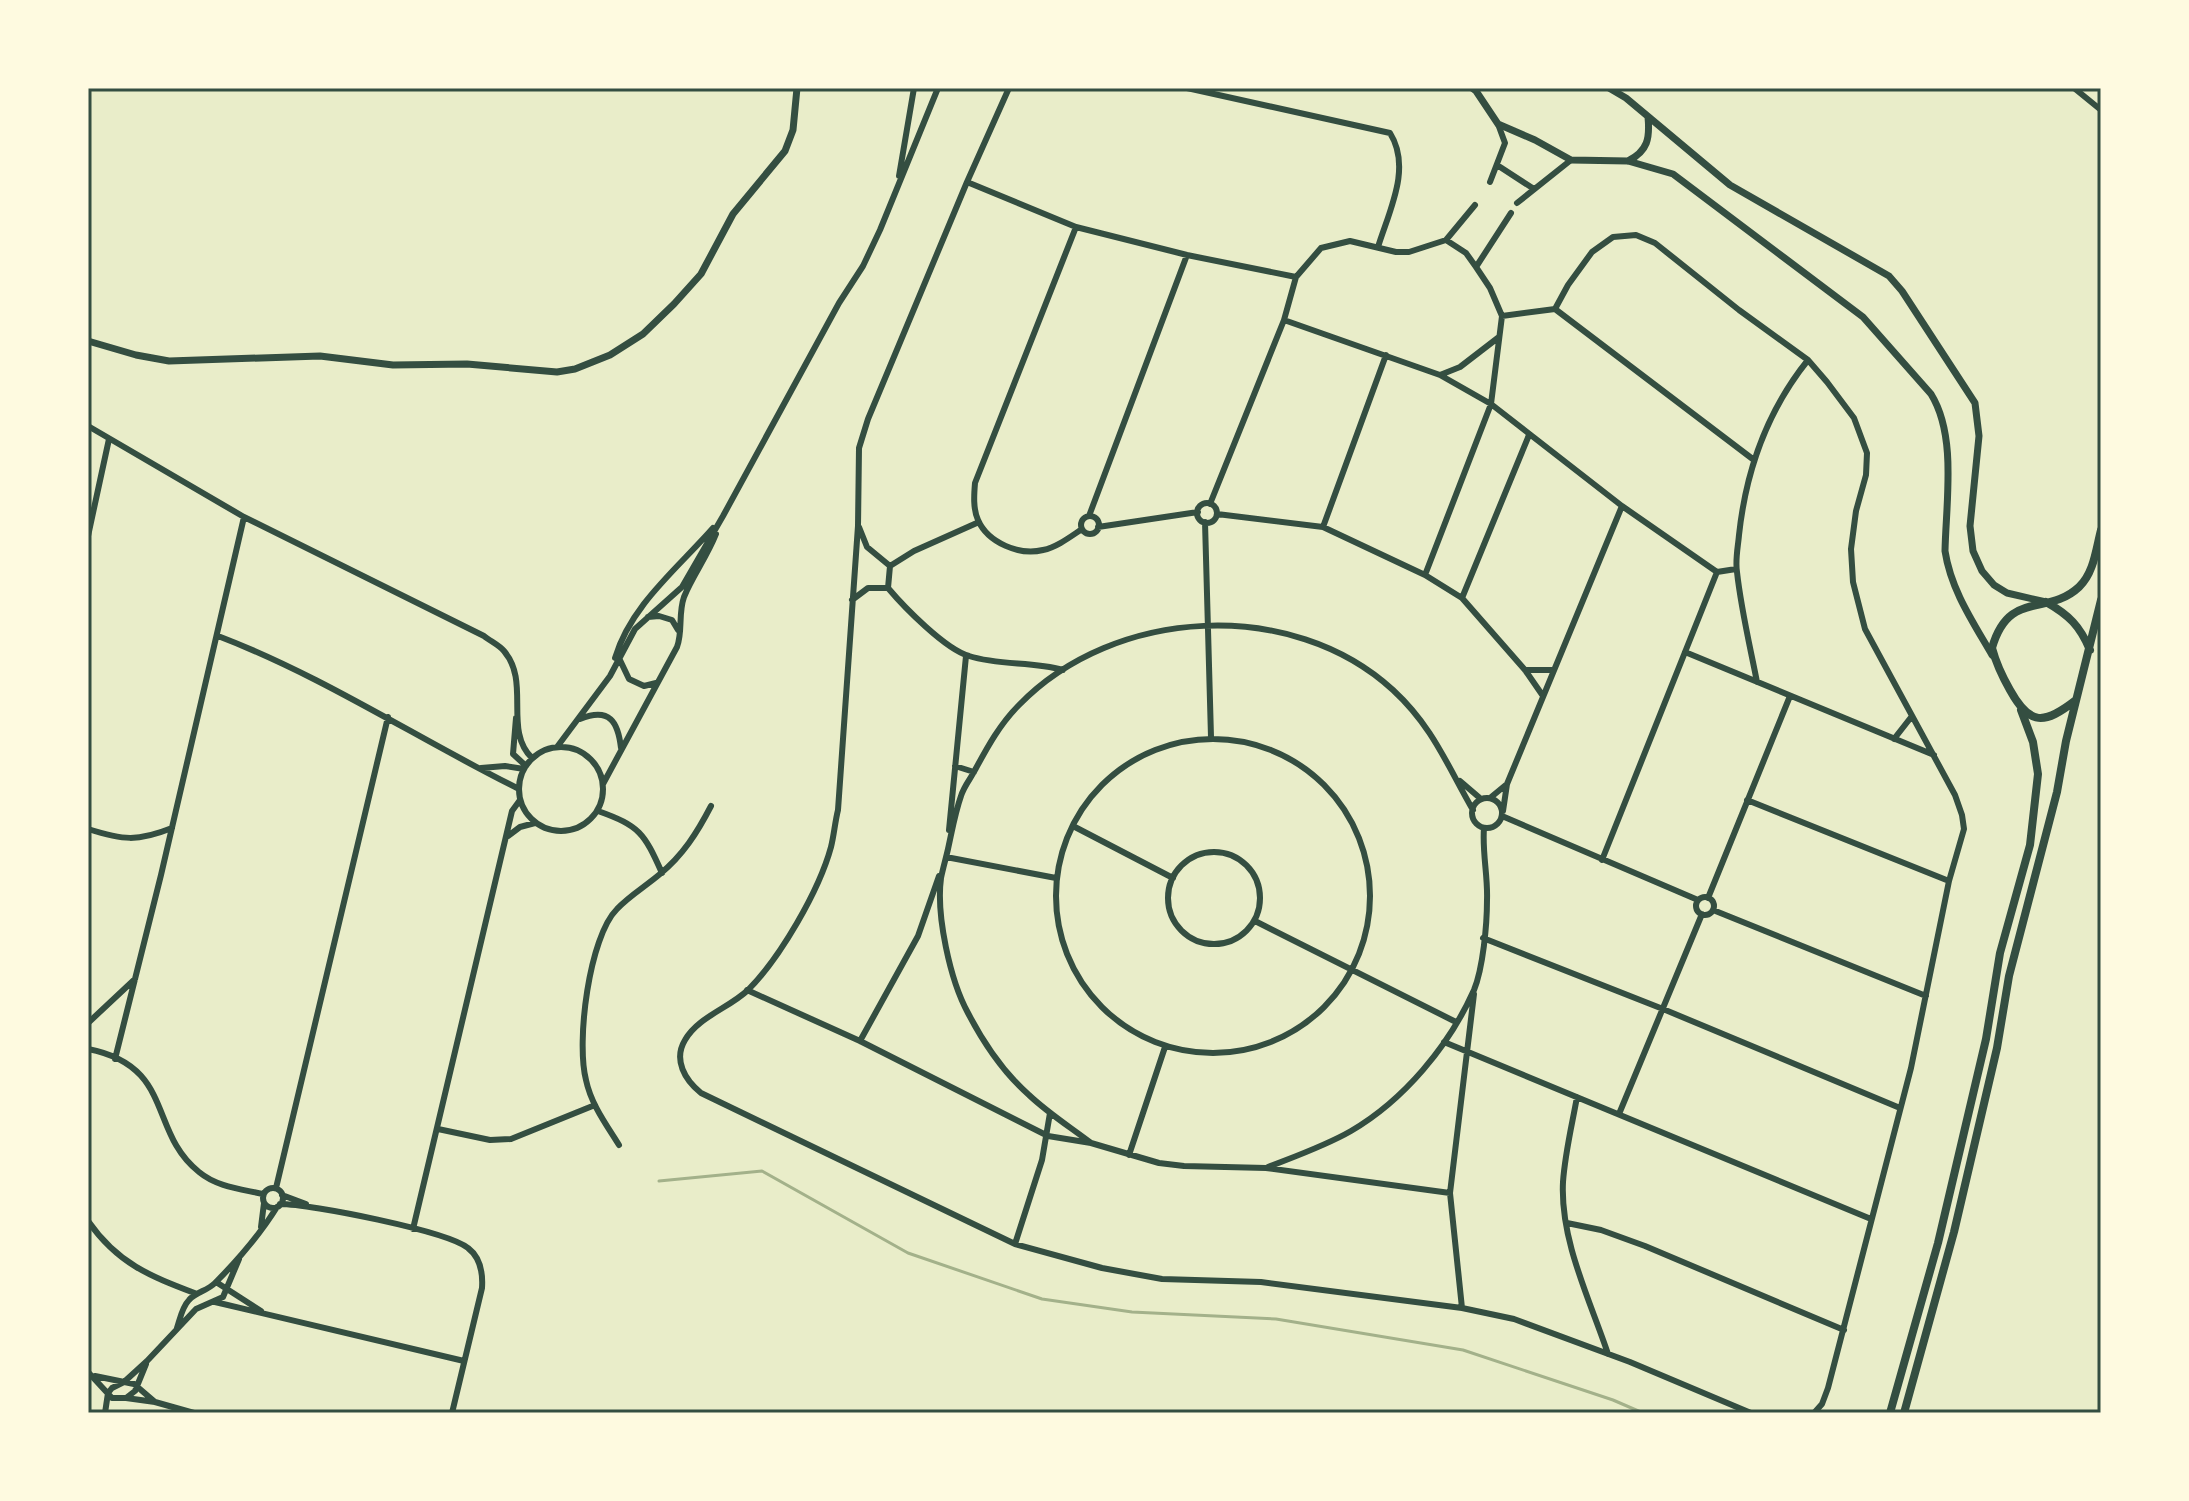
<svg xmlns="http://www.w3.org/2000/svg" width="2189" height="1501" viewBox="0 0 2189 1501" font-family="'Public Sans',sans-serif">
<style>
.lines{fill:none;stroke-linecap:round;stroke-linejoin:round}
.stream{stroke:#a3b18a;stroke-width:3}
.minor{stroke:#344e41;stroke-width:6}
.tertiary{stroke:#344e41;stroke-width:7}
.secondary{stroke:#344e41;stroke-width:8}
.neatline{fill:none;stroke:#344e41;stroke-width:3}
</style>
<rect width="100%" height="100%" fill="#e9edc9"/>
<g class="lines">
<path class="stream" d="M659 1181 762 1171 908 1253 1042 1299 1132 1312 1276 1319 1463 1350 1613 1400 1643 1413"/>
<path class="minor" d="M1009 88 967 182 868 419 859 448 858 526 838 810C835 822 834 835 831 847 819 891 780 958 748 990 729 1008 698 1017 685 1040 673 1060 685 1080 701 1093L1015 1244 1102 1268 1162 1279 1261 1282 1462 1308 1514 1319 1630 1362 1751 1413
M1187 88 1390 133C1412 168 1389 211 1378 247
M2074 88 2101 110
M1497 165 1534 189
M899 176 914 88
M967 182 1076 227 1187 255 1296 277
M1490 182 1505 143 1498 124
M1517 203 1571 160
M1076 227 975 483C974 495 973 509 978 520 988 543 1020 556 1043 550 1057 547 1070 537 1082 529
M1446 240 1475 205
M1476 267 1511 213
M1555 309 1754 460
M1502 316 1555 309 1568 285 1592 252 1613 237 1636 235 1655 243 1739 310 1808 360 1827 382 1854 418 1867 453 1866 475 1856 511 1851 549 1853 582 1865 629 1955 795 1962 815 1964 829 1949 881 1911 1068 1828 1388 1822 1404 1814 1413
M1284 320 1440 375 1491 404 1622 506 1717 572
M1440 375 1460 367 1499 337
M88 426 244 517 484 636C490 641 499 645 504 651 531 682 503 730 532 758
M1197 513a10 10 0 1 1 20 0a10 10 0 1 1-20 0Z
M1210 504 1284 320 1296 277 1321 248 1350 241 1396 252H1409L1446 240 1466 253 1476 267 1490 288 1502 316 1491 404 1425 575
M1217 514 1323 527 1425 575 1462 598 1525 670 1543 696
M1089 516 1187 255
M1081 525a9 9 0 1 1 18 0a9 9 0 1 1-18 0Z
M1205 522 1211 737
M859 527 867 547 890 566 888 588C904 607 945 649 969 656 1000 666 1032 661 1063 670
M1098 527 1198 512
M1323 527 1386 355
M88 536 109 439
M890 566 914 551 979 522
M1462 598 1529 435
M852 600 868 588H888
M648 617 659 616 672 620 678 630
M218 636C323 676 418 739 519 789
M1685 652 1934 755
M615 658C631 605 677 569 713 528
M619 658 629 679 644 686 656 683
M1525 670H1554
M1757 682C1750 646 1741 609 1737 572 1735 560 1738 547 1739 535 1746 470 1767 411 1808 360
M516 718 513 754 526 766
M580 719C610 707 618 722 621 748
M1056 896a157 157 0 1 1 314 0a157 157 0 1 1-314 0Z
M1894 739 1912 716
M519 789a42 42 0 1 1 84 0a42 42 0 1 1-84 0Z
M557 747 610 676 635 629 682 587 723 516 839 303 863 266 880 230 938 88
M955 766 974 772
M481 768 505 766 524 769
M1460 781 1481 799
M603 784 677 647C683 631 678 614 684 597 693 575 707 557 716 534
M1472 813a15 15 0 1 1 30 0a15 15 0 1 1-30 0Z
M1490 798 1507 784
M1747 800 1949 881
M598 811C640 826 644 833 662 873
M1503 811 1507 784 1622 506
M1502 816 1698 900
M1073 826 1173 878
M88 829C123 840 137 842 172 828
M949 830 966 656
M508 836 520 827 535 823
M1168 898a46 46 0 1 1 92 0a46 46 0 1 1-92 0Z
M946 857 1056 878
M1602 860 1717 572 1736 569
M1696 906a9 9 0 1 1 18 0a9 9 0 1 1-18 0Z
M1708 898 1790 696
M1713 910 1926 996
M1255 921 1456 1022
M1483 938 1663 1009 1900 1108
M747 990 860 1041 1048 1136 1091 1143 1159 1163 1184 1166 1266 1168 1450 1193
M88 1023 135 979
M860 1041 918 936 939 876
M1444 1042 1871 1219
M88 1049C175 1066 148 1132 199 1172 217 1187 241 1189 263 1194
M115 1059 161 875 244 517
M1577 1097C1572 1125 1565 1153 1563 1182 1560 1240 1590 1300 1608 1354
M1619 1114 1702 914
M438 1129 490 1140 511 1139 595 1105
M1091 1143C1070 1127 1048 1113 1029 1095 1004 1073 983 1042 968 1013 950 980 936 915 941 878 943 868 946 858 948 849 952 831 955 813 961 796 964 786 971 778 975 770 988 746 1000 724 1019 705 1114 607 1292 597 1393 690 1433 727 1447 765 1473 810
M619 1145C606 1124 591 1104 586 1080 576 1042 589 937 617 909 629 896 646 886 660 874 683 855 697 833 711 806
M1129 1155 1165 1047
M1268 1167C1296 1156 1325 1146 1351 1131 1404 1100 1449 1046 1474 990 1483 968 1487 925 1487 900 1488 876 1482 852 1484 828
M263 1198a10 10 0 1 1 20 0a10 10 0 1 1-20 0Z
M276 1188 388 717
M282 1195 306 1204
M280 1204C311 1204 447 1231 468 1248 481 1258 483 1273 482 1288L452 1413
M88 1221C118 1264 150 1276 197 1294
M1567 1223 1601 1230 1645 1246 1844 1330
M261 1227 264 1203
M413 1229 512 811 520 800
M1015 1244 1042 1160 1050 1113
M216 1282 261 1311
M215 1302 464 1361
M1462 1308 1450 1193 1474 994
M177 1328C180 1319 182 1307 189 1300 196 1292 207 1291 215 1283 239 1259 259 1236 277 1207
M88 1372 112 1398H126L135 1391 146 1364
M95 1376 134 1384 155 1402
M126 1398 155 1402 194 1413
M105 1413 108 1393 112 1388 124 1382 147 1361 196 1309 223 1297 239 1259"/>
<path class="tertiary" d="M1472 88 1476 91 1498 124 1535 140 1571 160 1628 161 1673 174 1863 317 1931 394C1957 436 1946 502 1945 551 1951 590 1973 622 1992 655
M1609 88 1626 98 1730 185 1889 276 1902 291 1975 403 1979 436 1970 526 1973 551 1982 571 1994 585 2007 593 2046 602
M1628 161C1648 151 1650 138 1648 117
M88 341 136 355 169 361 320 356 393 365 467 364 557 372 575 369 610 355 643 334 674 304 701 274 733 214 785 151 793 130 797 88"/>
<path class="secondary" d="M2046 602C2069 615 2080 626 2090 650
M2076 700C2044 725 2030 726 2010 690 2002 676 1996 663 1992 648 2009 589 2047 617 2079 587 2094 573 2096 549 2101 530
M1890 1413 1938 1243 1986 1039 2000 953 2030 845 2038 774 2033 742 2021 710
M1904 1413 1954 1232 1997 1048 2009 976 2057 792 2066 741 2101 600"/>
</g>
<rect width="2189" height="1501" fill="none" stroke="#fefae0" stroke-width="180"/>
<rect x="90" y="90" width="2009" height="1321" class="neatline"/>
</svg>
